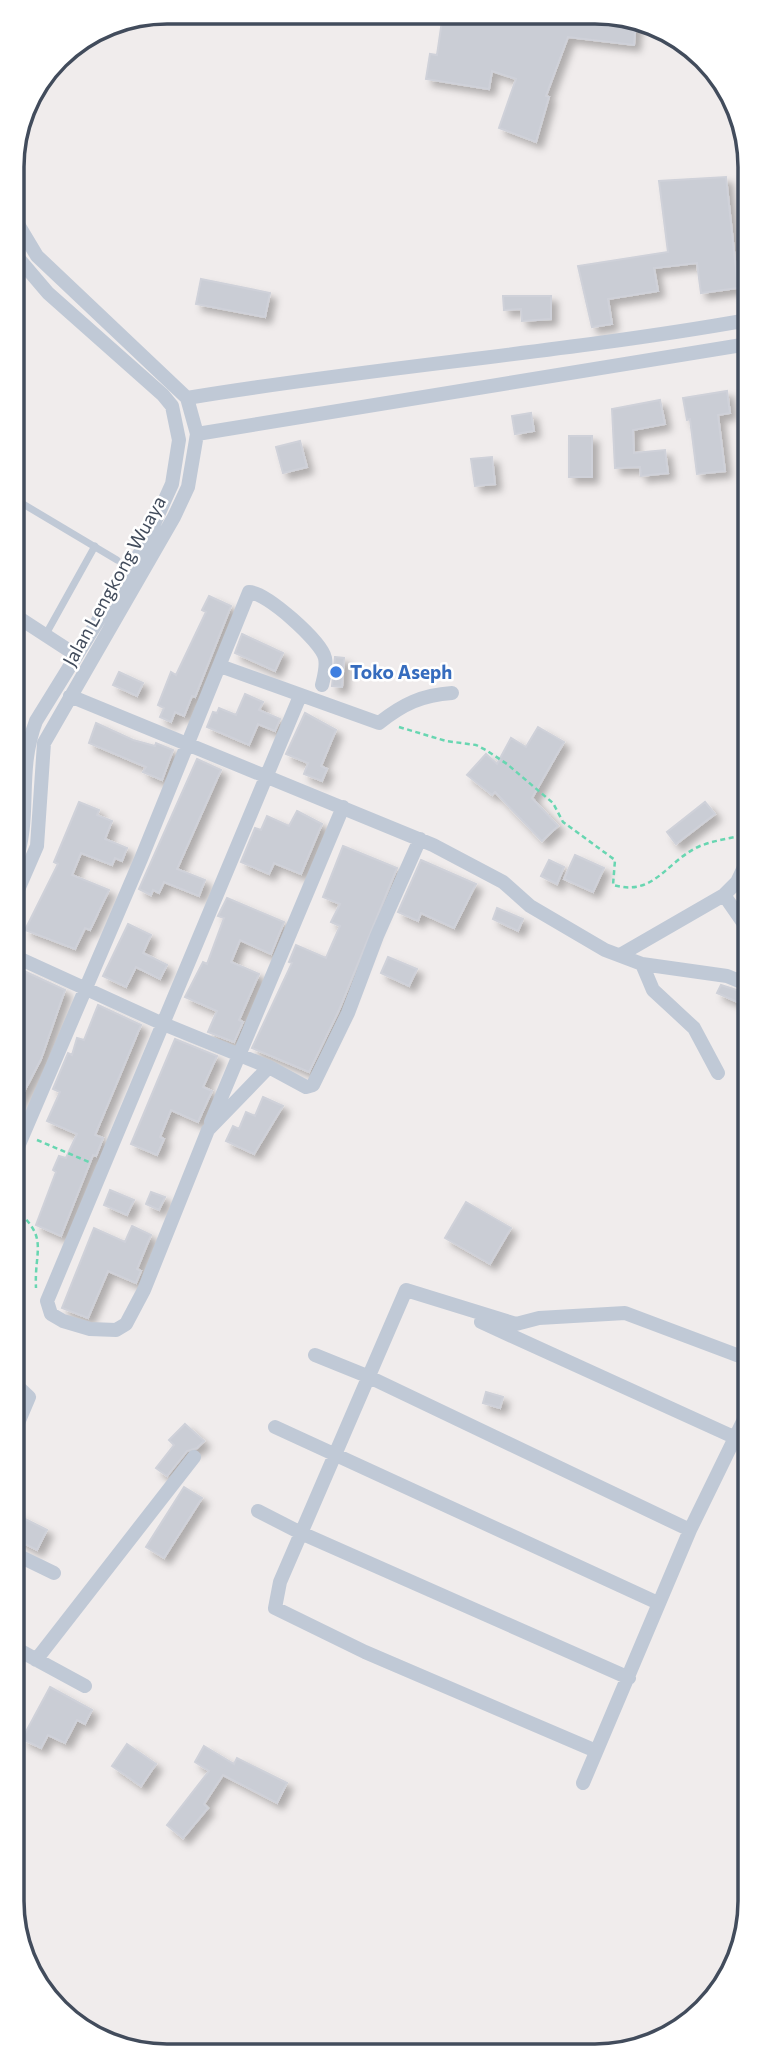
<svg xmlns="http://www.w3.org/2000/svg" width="763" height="2069" viewBox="0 0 763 2069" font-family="Commissioner,sans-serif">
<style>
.building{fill:#cacdd5;stroke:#cfd1d9;stroke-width:2;filter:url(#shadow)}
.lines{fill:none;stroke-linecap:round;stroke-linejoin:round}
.path{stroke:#68d6b1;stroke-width:2.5;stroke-dasharray:5 3.5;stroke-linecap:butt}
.service{stroke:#c0c9d6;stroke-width:7}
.minor{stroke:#c0c9d6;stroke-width:14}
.shop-dot{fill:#3f7fe0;stroke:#fff;stroke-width:2.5}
.labels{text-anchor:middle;stroke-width:5;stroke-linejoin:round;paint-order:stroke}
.street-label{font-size:19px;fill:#424c5c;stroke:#fff}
.shop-label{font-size:19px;font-weight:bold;fill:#366cbe;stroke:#fff;text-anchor:start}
.rim{fill:none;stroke:#424c5c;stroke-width:3.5}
</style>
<defs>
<filter id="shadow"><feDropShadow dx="6" dy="6" stdDeviation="3.5" flood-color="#0004"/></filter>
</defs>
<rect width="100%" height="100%" fill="#f0ecec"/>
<path class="building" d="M443 14 626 15 636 21 634 45 568 37 546 96 549 97 536 142 499 128 516 79 492 71 489 89 426 79 430 54 437 55Z
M726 177 738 288 701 293 697 263 654 268 658 291 608 299 612 324 592 327 578 266 668 252 659 181Z
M201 279 270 293 265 317 196 304Z
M503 296H551V319L522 321 521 309 504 310Z
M727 391 730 413 718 415 725 471 697 474 690 419 687 420 683 398Z
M660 400 665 424 633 430 634 453 665 450 668 473 641 476 640 467 615 468 612 409Z
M531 413 534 431 515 434 512 416Z
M569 436H592V477H569Z
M300 441 307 467 283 473 276 447Z
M492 457 495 484 475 486 471 459Z
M209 596 231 606 195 697 192 696 184 716 175 712 171 722 160 717 164 708 158 705 171 672 176 675 206 612 202 610Z
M242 634 283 653 275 671 235 653Z
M335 657 344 658 342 687 332 686Z
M119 672 143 683 137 696 113 685Z
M245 694 263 702 259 710 280 719 275 731 258 724 249 745 207 727 213 712 217 713 219 708 236 715Z
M305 713 336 730 321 766 327 769 322 781 304 774 308 763 286 754Z
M96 723 133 740 155 746 156 743 173 750 162 780 143 772 146 767 89 743Z
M538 727 564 742 532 798 558 826 542 841 495 792 492 795 467 775 486 754 497 764 511 738 526 747Z
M197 759 221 770 177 869 205 880 199 896 164 882 159 893 153 890 151 895 139 889Z
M79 802 99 810 97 815 112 821 105 839 127 848 122 861 115 858 112 865 81 853 72 875 109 890 90 930 85 928 75 949 25 930 58 864 54 862Z
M705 802 715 814 676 844 667 832Z
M297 811 322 824 301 874 274 863 269 874 241 862 255 828 261 830 267 816 289 826Z
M343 846 397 868 339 1010 309 1072 252 1048 292 963 289 962 296 945 326 958 340 926 331 922 340 904 323 897Z
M575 855 604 868 593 892 564 879Z
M421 860 476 884 454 928 421 913 418 921 398 912Z
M549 860 564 867 557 884 541 876Z
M227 898 284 922 271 954 240 940 231 962 259 974 239 1020 243 1022 234 1042 208 1032 217 1011 185 997 203 962 207 964 224 918 218 916Z
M497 908 523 919 518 931 493 919Z
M128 924 151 935 143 953 167 965 160 979 136 967 126 987 103 976Z
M388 957 417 969 409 986 381 973Z
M24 971 65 990 41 1059 14 1111V976L22 979Z
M721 985 749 994V1007L717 993Z
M98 1005 141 1025 95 1135 103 1138 96 1156 93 1155 61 1236 36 1225 56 1172 53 1170 59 1156 66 1158 77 1134 47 1121 60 1092 53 1089 68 1053 72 1055 77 1038 84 1040Z
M175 1039 217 1056 203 1087 212 1091 198 1122 171 1110 160 1137 164 1139 157 1155 131 1144Z
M263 1097 283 1106 254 1154 226 1141 233 1126 239 1129 246 1112 255 1116Z
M110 1190 134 1200 127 1215 104 1205Z
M151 1192 165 1197 159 1210 146 1204Z
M466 1202 511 1228 490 1264 445 1238Z
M132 1226 151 1235 137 1269 141 1271 136 1283 108 1271 88 1318 62 1308 94 1228 125 1242Z
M486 1392 503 1397 500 1408 483 1403Z
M185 1424 204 1441 197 1448 187 1451 167 1476 156 1468 174 1445 169 1440Z
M184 1487 202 1498 164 1558 146 1547Z
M15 1514 47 1530 37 1550 15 1539Z
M50 1687 92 1710 85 1724 77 1720 65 1743 48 1735 41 1748 22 1739Z
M127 1744 156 1764 141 1786 112 1766Z
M204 1746 234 1764 237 1758 287 1783 277 1803 223 1775 204 1804 208 1808 183 1838 167 1825 209 1771 195 1762Z"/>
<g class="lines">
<path class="path" d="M399 727 446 741 476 745 486 750 507 764 553 803 563 822 615 860 613 885C655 897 666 861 700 846 715 840 733 838 749 834
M37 1140 89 1162
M14 1208C50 1238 34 1249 36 1288"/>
<path class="service" d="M13 498 117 560
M46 634 95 546"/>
<path class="minor" d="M13 216 37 256 187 398 197 434 188 487 174 517 44 743 37 846 14 899
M13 252 48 293 163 395 172 406 179 440 172 484 143 548 36 721C16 774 33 815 14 867
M187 398C373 367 562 353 748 320
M197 434 748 344
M13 614 76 655
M220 666 379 723C403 704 422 695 452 693
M70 696 433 845 503 882 530 906 605 950 642 964 727 976 749 985
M300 696 47 1301 51 1314 63 1321 90 1329 116 1330 126 1324 144 1290 208 1130 269 1067 306 1087 313 1085 348 1013 377 936 420 839
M749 857 737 882 724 895 749 931
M620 955 724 895
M14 956 161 1023 269 1067
M642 964 653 990 694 1028 718 1073
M211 1122 343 807
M14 1156 141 859 249 592C266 592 321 641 325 658 327 667 324 677 322 685
M481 1322 736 1438
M315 1355 367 1376 690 1530
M14 1383 29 1397 15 1430
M275 1427 658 1603
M258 1511 301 1533 629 1678
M15 1554 54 1573
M15 1648 85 1686
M36 1660 194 1457
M596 1751 365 1652 275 1608 280 1582 406 1290 516 1324 539 1318 625 1313 750 1360
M583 1783 690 1530 750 1407"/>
</g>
<circle class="shop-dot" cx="336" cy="672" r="7"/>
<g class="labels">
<g class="street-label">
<text transform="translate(114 581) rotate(-61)" y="7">Jalan Lengkong Wuaya</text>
</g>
<g class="shop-label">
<text x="350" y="679">Toko Aseph</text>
</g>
</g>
<path d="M0 0H763V2069H0ZM167 24H595A143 143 0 0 1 738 167V1901A143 143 0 0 1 595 2044H167A143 143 0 0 1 24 1901V167A143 143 0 0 1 167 24Z" fill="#fff" fill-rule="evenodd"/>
<path class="rim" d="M167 24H595A143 143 0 0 1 738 167V1901A143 143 0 0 1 595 2044H167A143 143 0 0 1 24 1901V167A143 143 0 0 1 167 24Z"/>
</svg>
